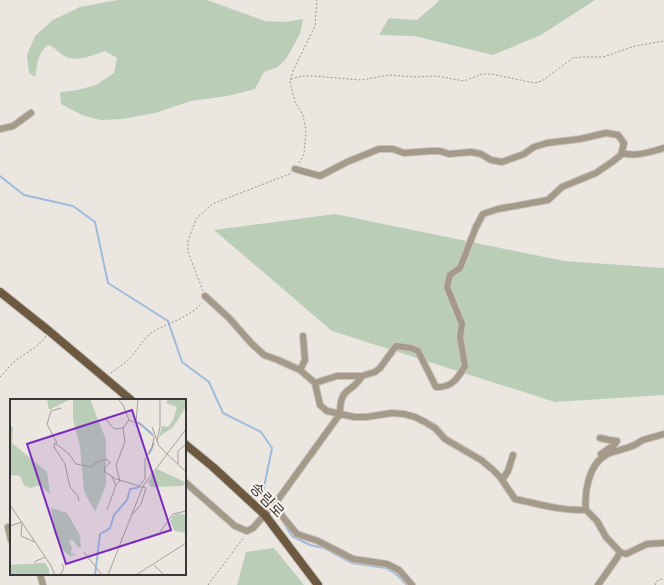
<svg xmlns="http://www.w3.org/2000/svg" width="664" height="585" viewBox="0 0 664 585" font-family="Signika,'Noto Sans KR',sans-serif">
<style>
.green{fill:#baceb7}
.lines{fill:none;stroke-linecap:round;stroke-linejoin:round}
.stream{stroke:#9ebbdc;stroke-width:2}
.minor-casing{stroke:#c8c3be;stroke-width:8}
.major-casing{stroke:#c8c3be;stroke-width:10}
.path{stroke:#989490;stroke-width:1;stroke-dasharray:2 2;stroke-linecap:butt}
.minor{stroke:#a5998a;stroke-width:6}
.major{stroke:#6d593f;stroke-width:8}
.labels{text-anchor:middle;stroke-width:4;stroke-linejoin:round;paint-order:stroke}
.street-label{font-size:15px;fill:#3a3836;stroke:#f8f3ed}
.inset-river{fill:none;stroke:#9ebbdc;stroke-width:2}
.inset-road{fill:none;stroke:#a4a09c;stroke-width:1}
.view{fill:#7b2cbf;fill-opacity:0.15;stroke:#7b2cbf;stroke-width:2}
.inset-edge{fill:none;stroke:#3a3836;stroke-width:2}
</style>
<rect width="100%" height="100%" fill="#ebe6e0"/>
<path class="green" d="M118 0H207L265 21 283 22 303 19 300 34 286 59 278 67 264 72 255 89 228 96 191 101 155 113 122 119 100 120 82 115 61 104 60 92 78 90 96 85 114 73 117 58 105 51C92 55 77 63 64 56 57 52 57 48 48 45 38 52 37 65 35 77L29 73 27 55 35 36 53 20 80 7Z
M438 0H595L541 35 493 55 414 36 379 35 389 18 417 20 439 1Z
M335 214 564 261 664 268V395L555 402 332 331 214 230Z
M274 548 304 585H237L246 552Z"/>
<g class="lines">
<path class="stream" d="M0 176 24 195 73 206 95 222 108 283 168 321 182 362 209 382 223 413 261 432 272 448 263 492 279 516
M283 522 292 536 310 545 324 548 352 563 386 568 396 574 407 585"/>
<defs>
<path id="minor" d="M0 129 13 126 31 113
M622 153C636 157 650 152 664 148
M205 296 229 318 251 343 264 355 278 360 300 370 315 383 337 376H362
M300 370 305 360 303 336
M315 383 320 405 327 411 354 417H366L392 413 404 414 415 417 425 422 435 428 445 439 481 460 492 469 500 477 515 499C539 504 561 511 586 510L597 521 606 537 620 552 617 558 598 585
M600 438 609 440 617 441 614 445 601 454
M502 480 508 471 513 455
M185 482 235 526 247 531 253 528 277 501 340 414C340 385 351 395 362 376L375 372 380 368 396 346 411 348 418 351 436 387C452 388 458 378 465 366L460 337 462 324 447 287 450 275 460 268 476 227 483 214 498 209 548 200 562 187 596 173 612 162 621 155 624 143 618 135 606 133 580 139 547 143 534 147 524 154 502 162 491 160 481 154 471 152 449 154 440 151H431L404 153 393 149H379L347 162 320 176 295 169
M277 501 282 516 297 534 318 541 353 559 387 564 399 570 412 585
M586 510C584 492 589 464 606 455 614 450 624 450 632 446 636 445 639 442 643 440 650 438 657 436 664 434
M8 527 11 540
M620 552 626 554 647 544 664 543
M40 574 43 585"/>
<path id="major" d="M0 292 49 331 131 400
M185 444 213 467 265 515 318 585"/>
</defs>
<use href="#minor" class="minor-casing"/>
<use href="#major" class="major-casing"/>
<path class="path" d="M291 79 303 76H314L361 80 389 75 415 77 437 76 464 81 482 74H491L535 83 542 81 573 58 580 57H603L635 46 664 41
M299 163 304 154 306 131 303 115 295 102 290 82 293 71 315 26 317 0
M203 291 188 252V241L196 219 212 204 292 173
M111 373C118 368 125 363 131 357 138 349 143 340 151 333 168 322 188 319 202 303
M0 377C5 373 8 367 13 363 24 353 37 349 46 336
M208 585 244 537
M655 585 657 581 664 578"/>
<use href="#minor" class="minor"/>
<use href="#major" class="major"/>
</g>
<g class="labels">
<g class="street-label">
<text transform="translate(267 500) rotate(46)" y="5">송림로</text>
</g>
</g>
<g transform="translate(10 399)">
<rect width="176" height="176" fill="#ebe6e0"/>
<path d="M37 0H61L39 11ZM63 0H80L96 41V86L85 113 74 92 70 48 63 20ZM158 0H176V8L163 28 149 38 152 27 158 28 163 21 167 8 156 4ZM0 27 3 28 2 44 37 73 40 95 30 86 20 89 14 86 10 77 0 76ZM147 70 175 83 173 87 141 88 138 83ZM41 109 57 114 70 136 71 148 69 149 62 140 59 143 62 149 61 154 67 156 60 157 52 150 44 134ZM167 114 176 116V134L165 132 160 123 162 118ZM30 164H35L39 170V176H0V166Z" fill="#baceb7"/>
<path class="inset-river" d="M128 23 143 36M139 55 144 44M85 176 90 135 100 129 104 116 117 101 120 90 130 88"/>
<path class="inset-road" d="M108 0 113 6 119 21M95 19 104 30 113 29M126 23 128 0M142 28 149 47 176 73M147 42 150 28V0M47 44 37 25 41 12 51 9M168 65V52L176 45M106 86 110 82 106 66 115 43 113 29 119 21 132 26 144 38 142 49 135 60V80L130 86M69 102 68 97 60 88 55 65 44 48 45 44 59 55 66 65 81 68 87 63 97 60 100 64 94 69 95 73 106 80 136 89 131 105 123 115M0 106 40 165 45 176M97 111 106 86 102 78M12 123 11 137 25 143M0 127 12 123M150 133 163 115 176 112M74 153 92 176M24 163 35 158M144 166 154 176M50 176 54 169 52 165M98 176 133 87 176 30M126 176 176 144"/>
<path class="view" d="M122 11 161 131 56 165 17 45Z"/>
<rect width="176" height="176" class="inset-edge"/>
</g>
</svg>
